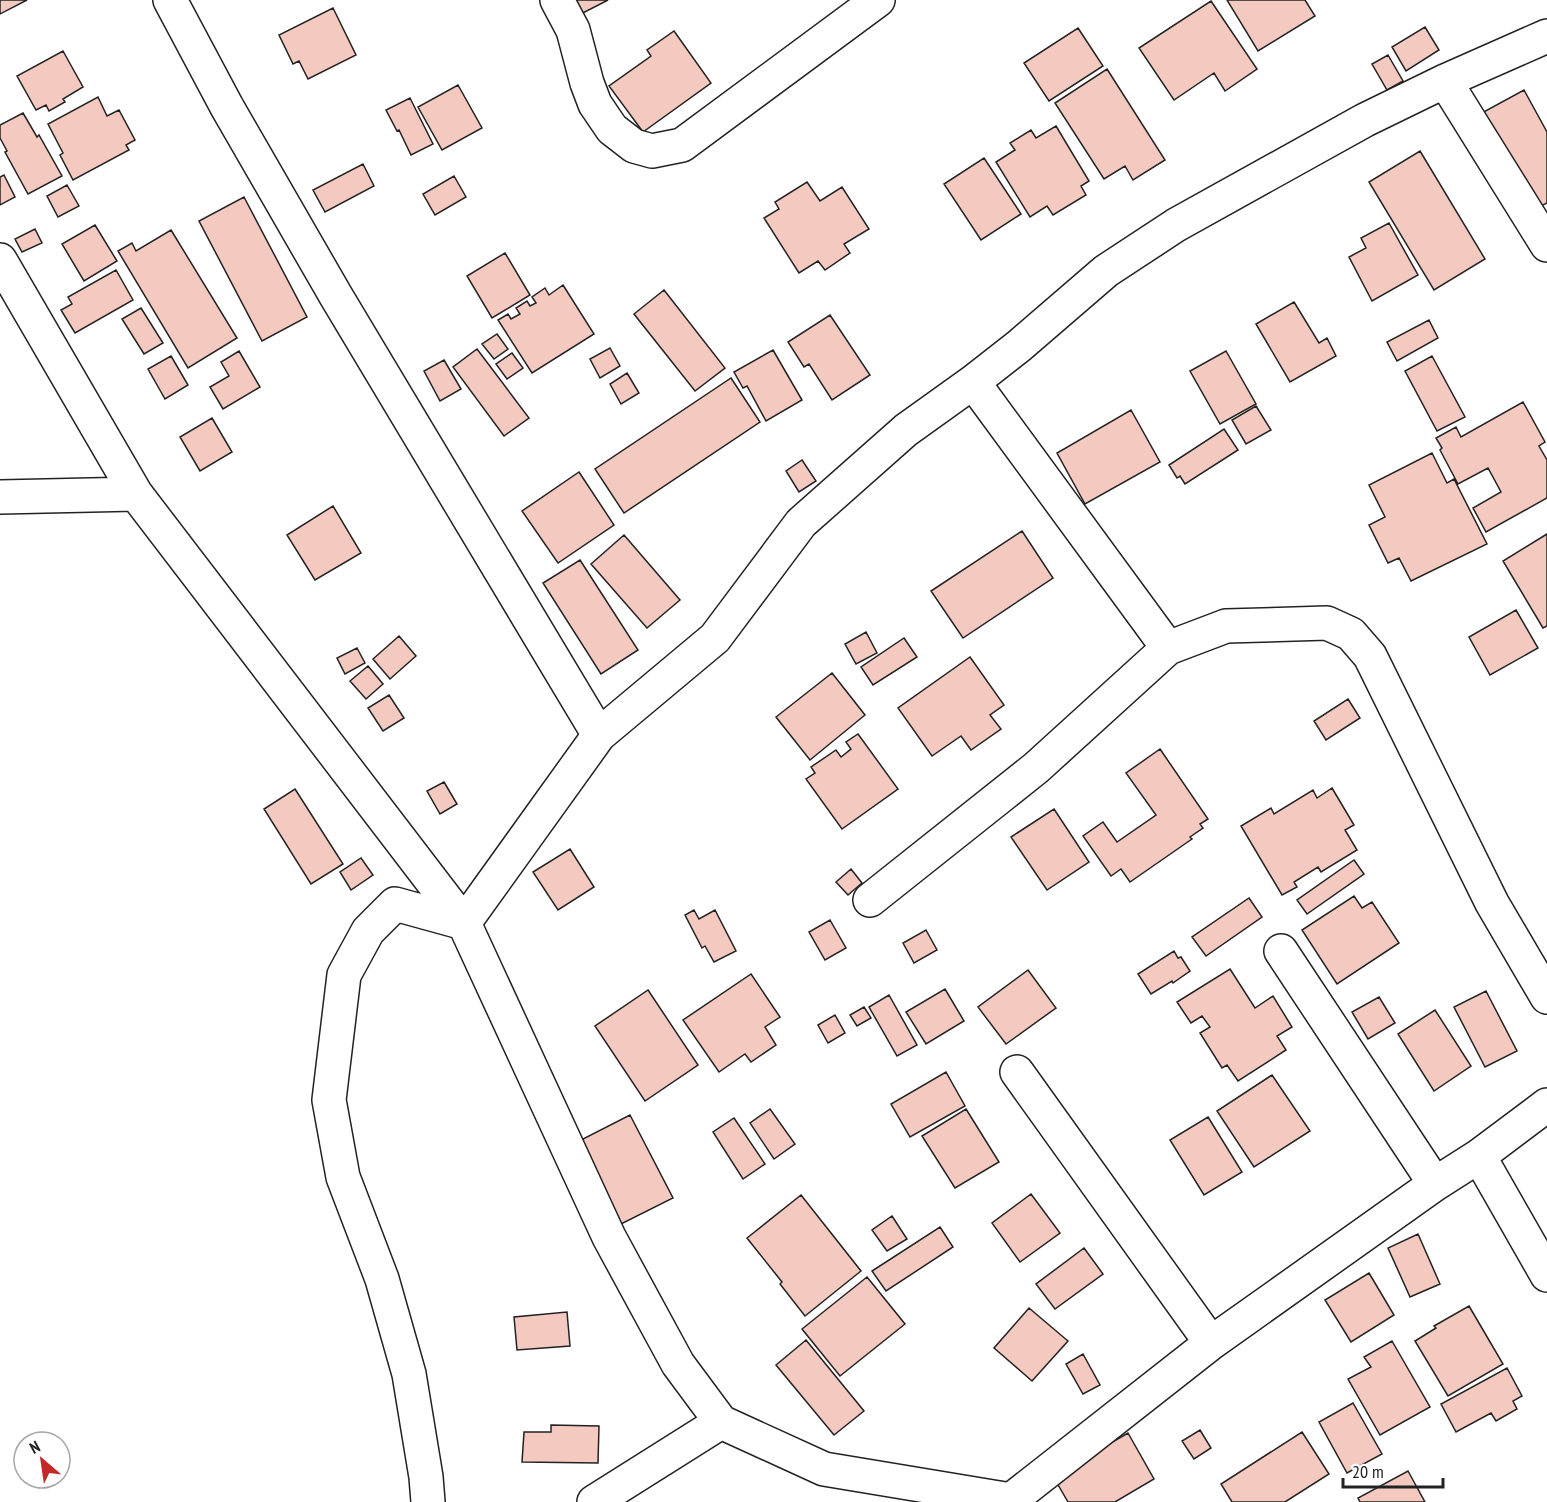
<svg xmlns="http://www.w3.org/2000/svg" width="1547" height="1502" viewBox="0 0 1547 1502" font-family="'PT Sans Narrow',sans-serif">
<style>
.building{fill:#f3c9c0;stroke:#222;stroke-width:1.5}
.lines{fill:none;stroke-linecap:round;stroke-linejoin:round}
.minor-casing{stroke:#222;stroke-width:36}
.minor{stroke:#fff;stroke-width:33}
</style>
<rect width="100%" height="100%" fill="#fff"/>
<path class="building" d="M0 0H27L0 14Z
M569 0H608L577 16Z
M1227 0H1305L1315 16 1258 51Z
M1211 1 1257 69 1225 91 1214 73 1174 100 1139 48Z
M333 8 356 55 308 79 299 61 293 64 279 35Z
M1425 27 1439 50 1406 71 1392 47Z
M1078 28 1103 66 1049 101 1024 63Z
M674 31 711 83 643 132 609 86 651 56 647 50Z
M63 51 83 87 63 99 65 102 49 111 46 105 36 110 17 76Z
M1388 55 1403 81 1387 90 1372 64Z
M1107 69 1165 160 1133 180 1125 166 1104 179 1055 103Z
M458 85 482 128 442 150 418 107Z
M1524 90 1547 132V203L1530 212 1478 115Z
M98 97 107 116 119 110 135 140 126 145 129 150 73 180 60 155 63 153 48 124Z
M410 98 433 144 411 155 399 130 397 131 386 110Z
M23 113 37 137 39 135 62 176 28 194 5 152 7 151 0 138V125Z
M1056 126 1089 181 1081 186 1086 195 1053 215 1047 206 1030 217 996 162 1015 150 1010 143 1031 130 1036 138Z
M1420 151 1485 259 1434 290 1369 182Z
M984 158 1021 214 981 240 944 184Z
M363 164 374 186 325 212 313 190Z
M4 175 15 197 0 205V177Z
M454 176 466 197 435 215 423 194Z
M807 182 820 201 842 187 869 229 844 244 850 253 825 270 818 261 799 273 764 218 779 209 775 202Z
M67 185 79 206 58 217 47 196Z
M244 197 307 317 262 341 199 221Z
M1389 223 1418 275 1372 301 1349 257 1366 248 1361 238Z
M95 225 117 261 84 281 62 244Z
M35 229 42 243 22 252 15 239Z
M171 230 237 338 188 368 118 251 132 243 136 251Z
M505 253 530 295 492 318 467 276Z
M116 270 133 300 75 333 61 310 72 304 68 297Z
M563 285 594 334 532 373 498 320 508 314 511 319 520 314 516 308 527 301 530 306 536 303 532 297 545 288 549 295Z
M664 290 725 368 695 391 634 314Z
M1294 302 1319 343 1327 338 1336 356 1290 382 1256 324Z
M141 308 163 343 144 354 122 319Z
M830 315 870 375 832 400 809 364 804 367 788 342Z
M1429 320 1438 338 1397 361 1387 342Z
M497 334 508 349 494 359 482 344Z
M610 348 620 366 600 378 590 359Z
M477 349 529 418 504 436 453 367Z
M773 350 802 400 766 421 747 386 743 388 734 372Z
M239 351 260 387 223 409 210 387 229 376 221 362Z
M1226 351 1256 404 1220 424 1190 371Z
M512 353 523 368 507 379 496 364Z
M171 356 188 385 165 399 148 369Z
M1432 356 1465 417 1437 431 1405 371Z
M444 360 461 389 440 401 424 371Z
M627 373 639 393 621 404 610 384Z
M731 378 760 422 624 513 595 469Z
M1523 402 1545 442 1539 446 1547 460V498L1486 532 1473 508 1501 492 1488 468 1458 484 1440 450 1442 448 1436 438 1456 427 1461 437Z
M1256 406 1271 430 1246 444 1232 420Z
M1131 410 1160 462 1085 504 1057 453Z
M212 418 232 452 200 471 180 437Z
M1224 429 1238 450 1185 484 1180 476 1177 478 1169 465Z
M1432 453 1447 483 1454 479 1487 544 1411 581 1399 558 1388 563 1369 525 1385 517 1369 485Z
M802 460 816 481 799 492 786 471Z
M579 472 614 525 558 563 522 511Z
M333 506 361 553 315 580 287 535Z
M1022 531 1053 578 963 638 931 591Z
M1547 534V626L1543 628 1503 561Z
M624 535 680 600 647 628 591 564Z
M580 560 638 650 601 674 543 583Z
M1516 610 1538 648 1490 675 1469 637Z
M866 632 877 653 856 664 845 644Z
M399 636 416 656 390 679 373 659Z
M904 638 917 657 873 685 861 667Z
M357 648 365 663 345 674 337 658Z
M970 657 1004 705 990 715 1001 729 971 750 961 736 932 756 898 708Z
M368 666 383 684 366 699 350 681Z
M832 673 865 715 810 760 776 717Z
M389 695 404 718 383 731 368 708Z
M1348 699 1360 718 1326 740 1314 721Z
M858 734 898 789 842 829 806 779 815 773 811 767 836 750 841 757 851 749 846 742Z
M1160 749 1208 819 1200 824 1203 828 1190 837 1192 839 1130 882 1121 869 1111 876 1083 836 1103 822 1117 842 1156 815 1126 773Z
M444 782 457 804 440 814 427 791Z
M1332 788 1354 825 1345 830 1357 850 1321 872 1318 867 1294 882 1297 887 1282 895 1241 826 1271 808 1274 814 1313 790 1317 798Z
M295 789 343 864 311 884 264 809Z
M1054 809 1089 862 1047 890 1011 837Z
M570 849 594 887 558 910 533 872Z
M361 858 373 875 351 890 340 872Z
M1354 860 1364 874 1307 914 1297 900Z
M851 869 862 883 848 895 836 882Z
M1354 896 1362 908 1372 902 1399 943 1337 984 1302 930Z
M1249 898 1262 917 1206 956 1192 937Z
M694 910 699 919 715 910 736 951 714 962 705 946 702 948 685 915Z
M830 920 846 948 825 960 809 932Z
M926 930 937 950 914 963 903 943Z
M1174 951 1178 958 1181 957 1190 971 1173 983 1172 981 1151 994 1138 974Z
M1230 969 1255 1008 1273 996 1292 1027 1277 1036 1286 1050 1238 1081 1227 1065 1222 1068 1200 1033 1210 1027 1202 1016 1191 1023 1177 1002Z
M1028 970 1056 1008 1006 1044 978 1007Z
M751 974 780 1017 765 1027 776 1045 751 1062 745 1054 719 1072 683 1020Z
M945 989 964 1021 926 1044 906 1012Z
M648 990 698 1065 645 1101 595 1026Z
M1486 991 1517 1051 1485 1067 1454 1007Z
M889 995 917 1045 897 1056 869 1007Z
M1379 997 1395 1023 1368 1039 1352 1012Z
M864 1007 871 1018 857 1026 850 1015Z
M1435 1010 1471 1066 1434 1091 1398 1034Z
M835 1015 845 1033 828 1043 818 1025Z
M946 1072 965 1106 910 1137 891 1104Z
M1272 1075 1310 1131 1254 1167 1217 1111Z
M770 1109 795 1144 774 1159 750 1123Z
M966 1109 999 1162 955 1188 922 1136Z
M630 1115 673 1198 619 1225 577 1142Z
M1208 1117 1242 1172 1204 1195 1170 1140Z
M734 1118 765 1164 743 1179 713 1132Z
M1031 1194 1060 1233 1020 1262 992 1223Z
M801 1195 861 1271 805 1316 780 1284 782 1282 747 1238Z
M892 1216 907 1239 887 1251 872 1230Z
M940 1227 953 1247 886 1291 872 1271Z
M1418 1234 1440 1284 1410 1297 1388 1248Z
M1084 1248 1103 1274 1055 1309 1036 1284Z
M1369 1273 1394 1315 1351 1342 1325 1300Z
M867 1277 905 1324 840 1376 802 1329Z
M1469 1306 1503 1364 1448 1396 1415 1341 1436 1328 1434 1326Z
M1029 1308 1068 1341 1032 1381 994 1348Z
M567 1312 570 1346 517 1350 514 1317Z
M806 1340 864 1411 834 1435 776 1365Z
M1392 1341 1430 1407 1380 1435 1348 1379 1371 1367 1364 1357Z
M1083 1354 1100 1385 1083 1394 1066 1364Z
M1507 1368 1522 1396 1513 1401 1517 1409 1496 1421 1491 1413 1456 1432 1441 1404Z
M1353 1403 1382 1454 1347 1473 1319 1422Z
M551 1425 599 1426 598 1463 522 1462 524 1432H551Z
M1200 1430 1211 1448 1194 1459 1182 1441Z
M1302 1432 1329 1474 1285 1502H1232L1221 1484Z
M1128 1433 1154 1479 1115 1502H1068L1053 1476Z
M1408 1471 1425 1502H1360L1358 1498Z"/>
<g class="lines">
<defs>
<path id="minor" d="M170 0 227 107 336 296 599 735
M557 0 573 30 587 83 595 104 612 129 634 146 652 151 682 145 878 0
M1445 81 1547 245
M0 260 136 494 464 923 609 1237 678 1364 721 1422 824 1469 1011 1500 1211 1343 1435 1184 1479 1156 1547 1105
M973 382 1168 648 1226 626 1327 623 1351 634 1370 656 1492 903 1547 997
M0 497 136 494
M870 900 1036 768 1168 648
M1281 951 1435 1184
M1017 1072 1211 1343
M1479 1156 1547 1275
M428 1502 426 1477 409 1374 382 1279 343 1177 329 1100 344 975 368 931 395 904 464 923 599 735 715 638 801 523 906 430 973 382 1019 346 1106 271 1176 225 1365 120 1445 81 1547 36
M594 1502 721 1422"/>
</defs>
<use href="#minor" class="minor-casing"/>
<use href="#minor" class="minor"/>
</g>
<g transform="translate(42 1460) rotate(331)"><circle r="28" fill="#ffffff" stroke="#a7a7a7" stroke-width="1.5"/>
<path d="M0-4.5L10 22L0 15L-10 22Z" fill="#c62828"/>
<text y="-9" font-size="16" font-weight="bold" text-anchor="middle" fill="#222222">N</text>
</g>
<path d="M1343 1478v9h100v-9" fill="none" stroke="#222222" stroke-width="3"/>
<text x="1352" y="1478" font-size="18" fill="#222222" stroke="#ffffff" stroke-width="4.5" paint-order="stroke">20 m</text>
</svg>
